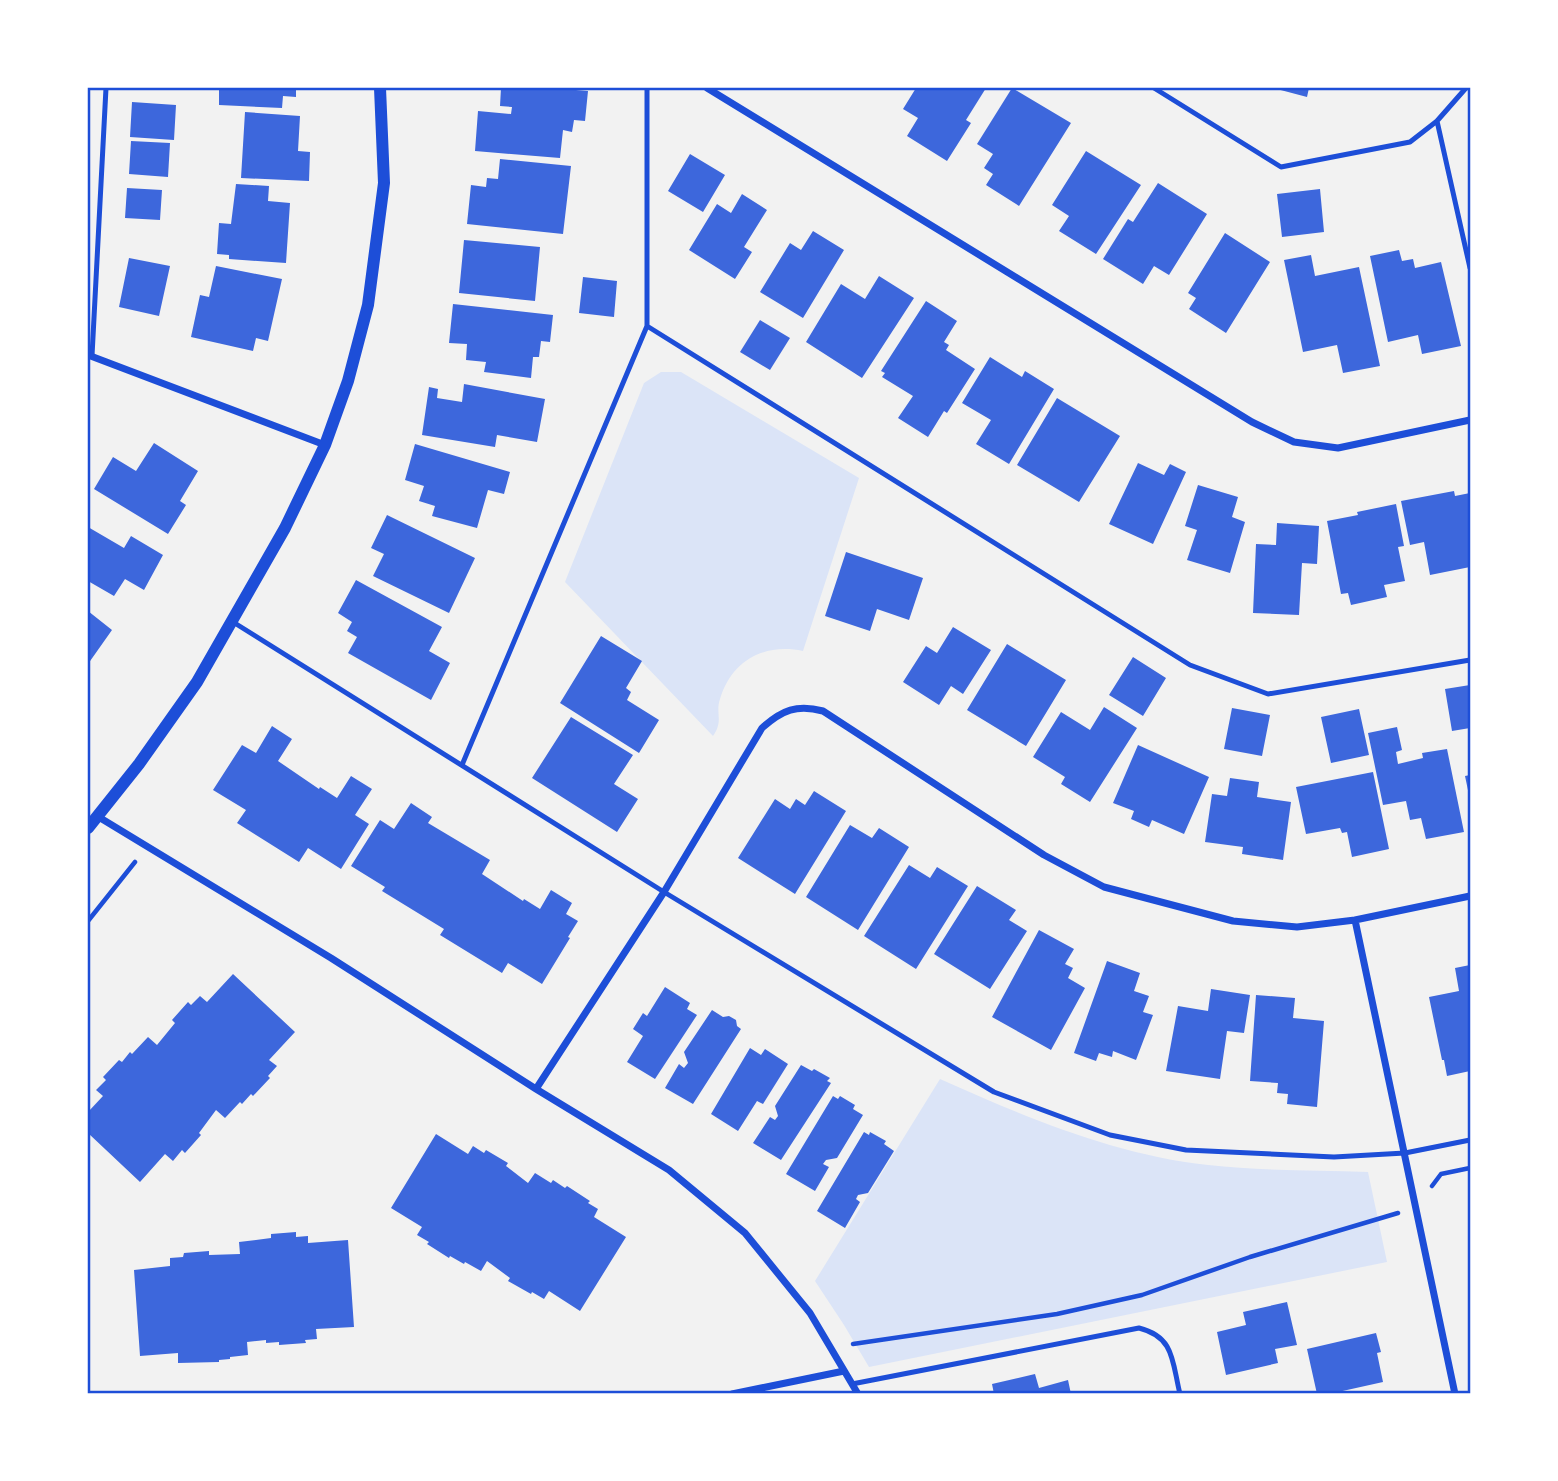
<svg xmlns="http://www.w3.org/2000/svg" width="1558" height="1481" viewBox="0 0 1558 1481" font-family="Figtree,sans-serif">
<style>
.green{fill:#dbe4f7}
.building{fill:#3d67dc}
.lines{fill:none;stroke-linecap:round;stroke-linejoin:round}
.path{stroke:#1d4ed8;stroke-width:4.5}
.service{stroke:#1d4ed8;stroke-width:5}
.minor{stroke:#1d4ed8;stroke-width:7}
.tertiary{stroke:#1d4ed8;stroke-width:12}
.neatline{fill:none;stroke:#1d4ed8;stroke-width:2.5}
</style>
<rect width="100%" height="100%" fill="#f2f2f2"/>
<path class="green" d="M661 372H681L859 478 803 651C764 643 732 660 720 699 715 714 724 720 713 736L565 582 644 383Z
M940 1079C1025 1117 1115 1155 1208 1165 1260 1171 1315 1170 1368 1172L1387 1262 869 1367 844 1325 815 1281Z"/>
<path class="building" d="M219 88H296V97L283 96 282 108 219 105Z
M501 88H552L588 91 585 121 574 120 572 132 563 130 560 158 475 151 478 111 511 114 512 107 500 106Z
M916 88H986L966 120 971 123 947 161 907 136 918 118 903 109Z
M1012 88 1071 123 1019 206 986 185 993 174 984 168 993 154 977 144Z
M1273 88H1309L1307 97Z
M132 102 176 105 174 140 130 137Z
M245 112 300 116 298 151 310 152 309 181 241 178Z
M131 141 170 143 168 177 129 174Z
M1086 151 1141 185 1096 254 1059 231 1069 216 1052 205Z
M690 154 725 175 703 212 668 191Z
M500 159 571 166 563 234 467 224 471 185 486 187 487 178 498 179Z
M1158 183 1207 214 1169 275 1154 266 1143 284 1103 259 1128 219 1133 222Z
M236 184 269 186 268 201 290 203 286 263 229 259V255L217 254 219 223 231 224Z
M127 188 162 190 160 220 125 218Z
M1320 189 1324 232 1282 237 1277 194Z
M742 194 767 210 744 247 752 252 735 279 689 250 717 204 731 213Z
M813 231 844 250 803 318 760 292 790 243 801 250Z
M1225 233 1270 262 1226 333 1189 309 1196 298 1188 293Z
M464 240 540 247 535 301 459 293Z
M1399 250 1402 261 1413 259 1415 268 1441 262 1461 346 1422 354 1418 335 1388 342 1370 256Z
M1311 255 1315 276 1359 267 1380 366 1343 373 1337 345 1303 352 1284 260Z
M129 258 170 266 159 316 119 307Z
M216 266 282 279 268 341 256 338 253 351 191 337 200 295 209 297Z
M879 276 914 298 862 378 806 342 841 284 865 299Z
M583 277 617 281 614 317 579 313Z
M926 301 957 321 944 342 949 345 946 350 975 369 947 413 944 411 928 437 898 418 913 396 882 377 885 373 881 371Z
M453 304 553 315 550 342 541 341 539 357H533L531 378 484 372 486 362 466 360 467 344 449 343Z
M760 320 790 338 770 370 740 352Z
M990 357 1022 377 1025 371 1054 389 1009 464 976 444 991 420 962 403Z
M464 384 545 399 537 442 497 435 495 447 422 435 429 387 438 389 437 398 462 402Z
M1057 398 1120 436 1079 502 1017 465Z
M154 443 198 471 180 501 186 505 168 534 94 489 113 457 136 471Z
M415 444 510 472 504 494 488 490 477 528 432 516 435 506 419 501 424 486 405 480Z
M1138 463 1164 475 1170 464 1186 472 1153 544 1109 524Z
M1198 485 1238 497 1232 517 1245 522 1230 573 1187 560 1197 530 1185 526Z
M1454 491 1455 496 1470 493V567L1430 575 1424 542 1410 545 1401 501Z
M1396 504 1404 546 1398 547 1405 581 1384 585 1387 597 1351 605 1348 593 1341 594 1327 521 1358 515 1357 512Z
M387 515 475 558 449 613 373 576 384 554 371 548Z
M1277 523 1319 526 1317 564 1302 563 1299 615 1253 613 1256 544 1276 545Z
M88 527 124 548 131 536 163 555 144 590 125 579 114 596 88 581Z
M846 552 923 578 909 620 877 609 870 631 825 616Z
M356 580 442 627 429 651 450 663 431 700 348 653 357 637 347 631 352 622 338 613Z
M88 611 112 630 88 664Z
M953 627 991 650 963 694 951 686 939 705 903 682 926 646 937 653Z
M601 636 642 661 626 688 631 692 627 700 659 720 639 753 560 703Z
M1007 644 1066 680 1026 746 967 710Z
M1133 657 1166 678 1143 716 1109 695Z
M1470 685V728L1452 731 1445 689Z
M1104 707 1137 728 1090 802 1061 784 1065 777 1033 757 1061 712 1090 730Z
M1232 708 1270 715 1262 756 1224 749Z
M1359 709 1369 755 1331 763 1321 717Z
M571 717 633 755 614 784 638 799 617 832 532 778Z
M272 726 292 739 278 761 319 789 320 787 337 798 351 776 372 789 355 815 369 824 341 869 308 848 299 862 237 823 246 810 213 790 242 745 256 753Z
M1397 727 1402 750 1396 752 1398 764 1423 758 1422 753 1447 749 1464 832 1426 839 1421 818 1410 820 1406 801 1383 805 1368 733Z
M1138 745 1209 777 1184 834 1152 820 1149 827 1131 819 1134 811 1113 803Z
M1373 772 1389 849 1352 857 1347 832 1342 833 1340 828 1306 834 1296 787Z
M1470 775V795H1469L1465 776Z
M1230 778 1259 782 1257 797 1291 802 1283 860 1242 854 1243 847 1205 842 1212 794 1227 796Z
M814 791 846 811 795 894 738 858 775 799 790 809 796 799 805 805Z
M411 803 432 817 428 823 490 860 482 874 523 901 524 899 540 909 551 890 572 903 566 914 578 921 568 937 570 938 542 984 508 963 502 973 440 935 444 929 382 891 385 887 351 866 380 820 394 829Z
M850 825 872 838 879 828 909 847 858 930 806 897Z
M909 865 930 878 937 867 968 886 916 969 864 936Z
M977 886 1016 910 1009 920 1027 931 990 989 934 954Z
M1039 930 1074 949 1065 964 1073 968 1068 978 1085 988 1051 1050 992 1017Z
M1107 961 1140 973 1134 991 1149 996 1143 1012 1153 1015 1136 1060 1113 1051 1112 1057 1099 1053 1096 1061 1074 1053Z
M1470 965V1071L1447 1076 1444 1060H1442L1429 997 1459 991 1455 968Z
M233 974 295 1032 269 1060 277 1066 268 1076 270 1078 253 1096 251 1094 242 1104 240 1102 225 1118 216 1110 199 1133 201 1135 185 1153 182 1150 173 1161 165 1154 140 1182 88 1133V1112L103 1096 96 1090 106 1080 103 1077 119 1060 122 1062 130 1052 132 1054 148 1037 157 1045 175 1023 172 1020 188 1002 191 1005 200 996 207 1002Z
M665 987 690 1003 687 1009 697 1015 655 1079 627 1062 643 1036 633 1029 643 1013 647 1016Z
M1211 989 1250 995 1244 1033 1227 1031 1220 1079 1166 1071 1178 1006 1208 1011Z
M1256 995 1295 998 1293 1018 1324 1021 1317 1107 1287 1104 1288 1094 1277 1093 1278 1083 1250 1081Z
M712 1010 723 1017 729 1016 736 1020 737 1026 741 1029 693 1104 665 1088 679 1064 684 1068 688 1063 684 1052Z
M750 1048 761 1055 765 1049 788 1064 763 1104 757 1101 738 1131 711 1114Z
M801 1065 812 1071 814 1069 830 1078 827 1081 831 1083 781 1160 753 1143 770 1117 775 1120 778 1116 775 1106Z
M833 1096 838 1099 840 1096 855 1105 853 1109 863 1115 837 1158 826 1160 823 1164 829 1167 815 1191 786 1174Z
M864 1132 869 1135 870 1132 886 1141 884 1144 894 1151 868 1193 858 1195 856 1199 860 1202 845 1228 817 1211Z
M436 1134 468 1154 473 1146 484 1153 486 1150 508 1163 506 1166 528 1183 535 1173 551 1183 553 1180 565 1188 567 1186 590 1201 588 1203 598 1209 594 1217 626 1237 580 1311 549 1291 544 1299 532 1292 531 1294 508 1281 510 1278 487 1261 481 1271 465 1262 464 1264 450 1256 449 1258 427 1244 429 1242 417 1235 422 1227 391 1208Z
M296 1232V1237L308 1236V1243L348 1240 354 1327 316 1329 317 1339 305 1340 306 1343 279 1345V1342L266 1343V1340L247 1342 248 1355 230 1357V1359L219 1360V1362L178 1363V1353L140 1356 134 1270 170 1266V1258L183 1257 184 1253 209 1251V1255L240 1254 239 1242 271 1238V1234Z
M1287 1302 1297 1345 1275 1349 1278 1363 1226 1375 1217 1332 1246 1325 1243 1312Z
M1376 1333 1381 1352 1377 1353 1383 1382 1329 1394H1317L1307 1349Z
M1035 1374 1039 1388 1068 1380 1071 1394H994L992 1384Z"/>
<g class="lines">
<path class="path" d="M88 921 135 862
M1432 1186 1441 1174 1470 1168
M853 1344 1057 1314 1142 1295 1250 1257 1398 1213"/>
<path class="service" d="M1154 88 1281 167 1410 142 1437 121 1466 88
M1437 121 1470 268
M647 326 1190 665 1268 694 1470 660
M92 356 106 88
M233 622 664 892 994 1092 1110 1135 1186 1150 1334 1157 1405 1153 1470 1140
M462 765 647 326V88
M852 1384 1139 1328C1175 1337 1172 1362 1180 1394"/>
<path class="minor" d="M707 88 1252 422 1294 442 1338 448 1470 420
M88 355 325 445
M97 816 331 958 536 1089 669 1170 745 1233 810 1313 858 1394
M1355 920 1455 1394
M536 1089 664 892 762 728C782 710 797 704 823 711L1044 855 1104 887 1233 921 1297 927 1355 920 1470 896
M732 1394 844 1371"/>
<path class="tertiary" d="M88 828 139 764 197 682 285 528 325 445 348 381 368 305 384 183 380 88"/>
</g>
<rect width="1558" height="1481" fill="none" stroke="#ffffff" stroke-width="178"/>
<rect x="89" y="89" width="1380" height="1303" class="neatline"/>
</svg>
